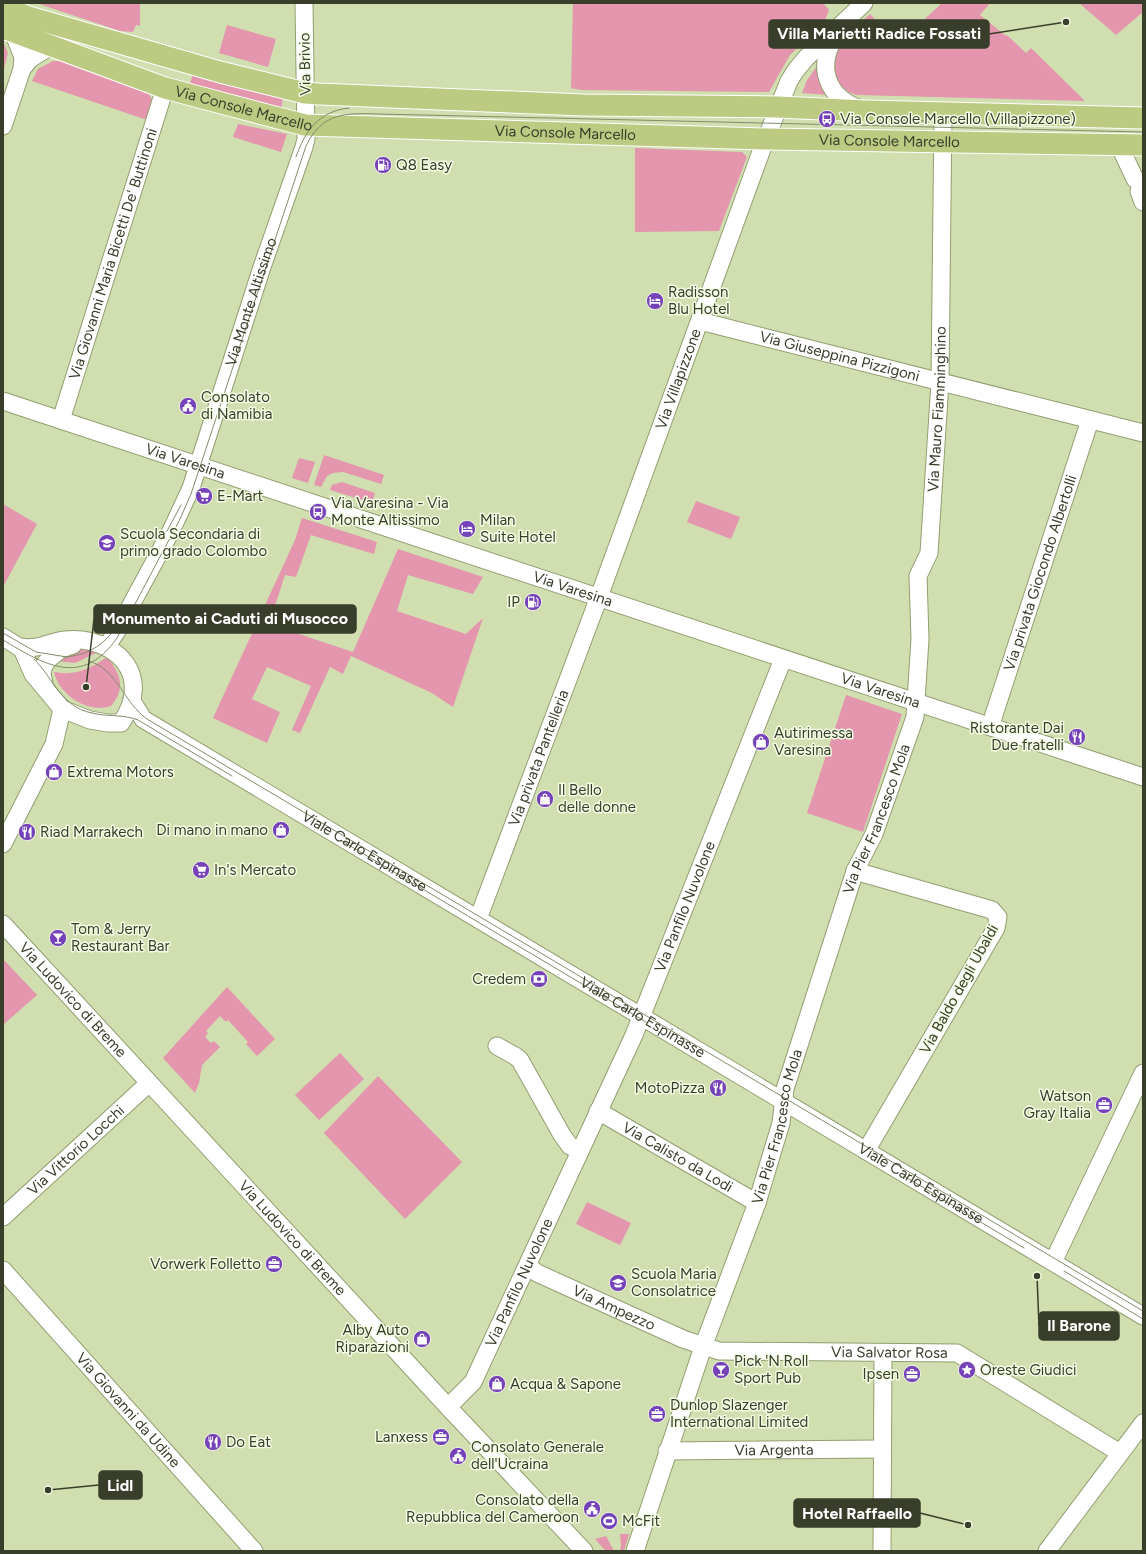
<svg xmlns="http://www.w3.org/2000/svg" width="1146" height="1554" font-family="Figtree,sans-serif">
<rect width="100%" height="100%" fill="#d1deaf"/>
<g fill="#e396ae">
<polygon points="36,3 140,3 140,26 136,25 133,32 120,31"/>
<polygon points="573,3 823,3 829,10 824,23 790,55 769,92 581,90 571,88"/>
<path d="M942,3H990L980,15L1006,36L1007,35L1026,53L1031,48L1085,101L858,95C831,90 829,56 844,37C851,29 862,22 870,14L898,44Z"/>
<polygon points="1079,3 1143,3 1143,12 1116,35"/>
<polygon points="227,25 276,39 268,67 219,53"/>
<polygon points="3,41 8,53 3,72"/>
<polygon points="53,61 63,61 149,94 152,100 147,120 32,81 38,69"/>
<polygon points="820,62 829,95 802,93 807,80"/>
<polygon points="193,73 283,97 281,111 189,88"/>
<polygon points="238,124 287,134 281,152 233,137"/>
<polygon points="635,148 742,152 747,157 719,231 635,232"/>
<polygon points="324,455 384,475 381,484 343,472 333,473 327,476 321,487 314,485"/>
<polygon points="299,458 315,462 308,483 292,478"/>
<polygon points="342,482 375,493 372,503 330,490 332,485"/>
<polygon points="696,501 740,517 731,539 687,522"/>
<polygon points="3,504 37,524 3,587"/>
<polygon points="302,518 377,542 374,554 311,535 296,577 285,575 269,624 353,652 398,549 483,577 473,594 408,575 397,611 466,634 483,618 453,707 432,693 351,656 343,674 330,667 300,733 292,730 311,686 267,667 252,699 280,712 267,743 213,718 295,540"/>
<polygon points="88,647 98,652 75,663 56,661 80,649"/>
<path d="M107,657C121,674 126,689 111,706C88,714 59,695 54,672C76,676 90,669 107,657Z"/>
<polygon points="846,695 902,714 863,832 807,813"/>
<polygon points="3,959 37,995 3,1025"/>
<polygon points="227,987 275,1039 257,1056 246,1044 248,1042 228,1020 226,1022 220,1016 206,1031 208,1033 205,1037 211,1043 214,1041 220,1047 202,1065 199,1083 195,1093 163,1058"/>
<polygon points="340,1053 364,1079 319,1120 295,1095"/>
<polygon points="378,1076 462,1162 405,1219 324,1133"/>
<polygon points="587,1202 631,1223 620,1245 576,1224"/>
<polygon points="620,1534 629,1534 624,1551 620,1551 621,1545"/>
<polygon points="606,1536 614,1551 606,1551 595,1539"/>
</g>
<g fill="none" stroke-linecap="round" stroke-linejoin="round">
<defs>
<g id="minor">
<polyline points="13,32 23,57 22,69"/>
<path d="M837,34C815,66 826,98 863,110"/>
<polyline points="3,126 22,69 30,59 51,46"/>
<polyline points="1119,145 1135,179 1142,183"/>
<polyline points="1143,183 1139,191 1143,202"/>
<path id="s1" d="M700,321L1143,433"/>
<path id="s2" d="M3,401L1143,777"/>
<path id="s3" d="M61,420L165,88"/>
<path d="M3,637L22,649L33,674L62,709L90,720L108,723H121C131,709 136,694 132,677C124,649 91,637 65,640C48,642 40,650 20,647"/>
<path id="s4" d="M106,647L117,631L171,531L191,488L262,267L304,147L306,139L304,3"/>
<path d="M44,685C44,681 42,676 42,672C44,659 61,648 73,645"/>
<path id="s5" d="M132,701L143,719L1143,1316"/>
<path id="s6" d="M990,727L1090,420"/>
<polyline points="3,844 54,744 62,709"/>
<polyline points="855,871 992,910 998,917 996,928 866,1151"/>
<path id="s7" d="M478,919L596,605L762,149L789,81L796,70L806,58L864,3"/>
<path id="s8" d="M3,924L448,1407L584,1551"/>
<polyline points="497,1046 515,1056 520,1060 562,1135 570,1146 580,1151"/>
<path id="s9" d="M598,1111L757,1203"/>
<path id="s10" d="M3,1217L148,1084"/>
<polyline points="1053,1262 1143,1073"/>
<path id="s11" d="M528,1266L537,1273L683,1339L719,1351L957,1353L1120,1453"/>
<path id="s12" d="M3,1270L254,1551"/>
<path id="s13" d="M448,1407L473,1382L634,1035L783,659"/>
<path id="s14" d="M667,1451L881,1449"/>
<path id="s15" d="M635,1551L703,1347L757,1203L781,1123L785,1089L855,871L874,834L915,717L920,639L918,576L929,553L940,382L943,113"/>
<polyline points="882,1551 883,1354"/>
<polyline points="1047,1551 1143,1423"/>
</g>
<g id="major">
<polyline points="3,7 29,17 220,72 305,93 319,94 583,105 778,107 866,111 1143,118"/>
<path id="s16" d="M3,28L165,88L305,125L766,139L1143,145"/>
</g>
</defs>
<use href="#minor" stroke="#929e71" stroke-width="19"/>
<use href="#major" stroke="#fff" stroke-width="23"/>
<use href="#minor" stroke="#fff" stroke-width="17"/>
<use href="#major" stroke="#bcca82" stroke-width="21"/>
<g stroke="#838c6b" stroke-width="1">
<polyline points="892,120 978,122"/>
<path d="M296,157C305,131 319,111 349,108"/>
<polyline points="167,531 181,505"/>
<polyline points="3,633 36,652 67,657"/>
<path d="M3,640C45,665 82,688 117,638L180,519L191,494L306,146C322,112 346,113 380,114L1143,132"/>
<path d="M63,657C89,656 108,643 120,620"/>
<path d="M34,659C54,679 61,707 92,713C107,717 123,714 138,720L232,776"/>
<path d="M89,661C117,669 124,703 147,719L1143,1311"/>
<polyline points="342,841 646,1022"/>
<polyline points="904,1176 1024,1248"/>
<polyline points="1064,1271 1143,1319"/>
</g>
</g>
<defs>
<symbol id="bus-disc" viewBox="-11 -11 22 22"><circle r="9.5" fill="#7642b9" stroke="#f5fce4"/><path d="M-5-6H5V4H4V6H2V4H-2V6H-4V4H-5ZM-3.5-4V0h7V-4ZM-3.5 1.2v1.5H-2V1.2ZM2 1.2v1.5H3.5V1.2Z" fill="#fff"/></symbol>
<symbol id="fuel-disc" viewBox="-11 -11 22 22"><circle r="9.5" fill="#7642b9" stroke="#f5fce4"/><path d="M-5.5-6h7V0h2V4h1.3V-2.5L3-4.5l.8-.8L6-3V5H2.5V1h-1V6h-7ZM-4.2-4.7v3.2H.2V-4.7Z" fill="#fff"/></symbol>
<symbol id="hotel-disc" viewBox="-11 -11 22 22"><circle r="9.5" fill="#7642b9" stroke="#f5fce4"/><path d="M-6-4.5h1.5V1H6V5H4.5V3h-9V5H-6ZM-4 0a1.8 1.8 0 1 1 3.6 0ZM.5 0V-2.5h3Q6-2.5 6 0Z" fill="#fff"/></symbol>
<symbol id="civic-disc" viewBox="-11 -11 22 22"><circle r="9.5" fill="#7642b9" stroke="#f5fce4"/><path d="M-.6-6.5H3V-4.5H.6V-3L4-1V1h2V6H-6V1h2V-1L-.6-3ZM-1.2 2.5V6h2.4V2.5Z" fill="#fff"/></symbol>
<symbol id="supermarket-disc" viewBox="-11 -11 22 22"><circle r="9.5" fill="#7642b9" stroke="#f5fce4"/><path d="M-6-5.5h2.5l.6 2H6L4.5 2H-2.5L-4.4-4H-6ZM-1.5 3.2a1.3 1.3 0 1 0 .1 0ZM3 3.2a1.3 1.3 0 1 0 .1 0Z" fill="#fff"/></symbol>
<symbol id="school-disc" viewBox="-11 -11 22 22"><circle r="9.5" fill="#7642b9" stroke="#f5fce4"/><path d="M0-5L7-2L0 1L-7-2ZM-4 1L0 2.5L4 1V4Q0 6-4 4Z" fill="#fff"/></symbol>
<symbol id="restaurant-disc" viewBox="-11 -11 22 22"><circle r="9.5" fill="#7642b9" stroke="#f5fce4"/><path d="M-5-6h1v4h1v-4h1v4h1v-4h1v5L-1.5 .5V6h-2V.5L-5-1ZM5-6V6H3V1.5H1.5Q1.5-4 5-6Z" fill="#fff"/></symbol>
<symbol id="shop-disc" viewBox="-11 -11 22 22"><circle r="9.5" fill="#7642b9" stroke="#f5fce4"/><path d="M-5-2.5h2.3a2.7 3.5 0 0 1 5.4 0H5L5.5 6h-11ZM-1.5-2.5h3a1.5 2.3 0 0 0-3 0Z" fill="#fff"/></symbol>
<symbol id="bar-disc" viewBox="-11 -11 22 22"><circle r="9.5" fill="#7642b9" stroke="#f5fce4"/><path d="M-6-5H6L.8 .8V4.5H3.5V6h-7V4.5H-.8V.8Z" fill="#fff"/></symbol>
<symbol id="bank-disc" viewBox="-11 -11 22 22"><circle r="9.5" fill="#7642b9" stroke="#f5fce4"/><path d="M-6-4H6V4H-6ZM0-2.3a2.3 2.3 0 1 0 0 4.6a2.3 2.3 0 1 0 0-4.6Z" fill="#fff"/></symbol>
<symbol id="office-disc" viewBox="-11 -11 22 22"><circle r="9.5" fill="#7642b9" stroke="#f5fce4"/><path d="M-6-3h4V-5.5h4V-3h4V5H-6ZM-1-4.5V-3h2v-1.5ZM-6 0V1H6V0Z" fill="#fff"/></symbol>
<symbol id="sight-disc" viewBox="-11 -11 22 22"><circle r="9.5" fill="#7642b9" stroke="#f5fce4"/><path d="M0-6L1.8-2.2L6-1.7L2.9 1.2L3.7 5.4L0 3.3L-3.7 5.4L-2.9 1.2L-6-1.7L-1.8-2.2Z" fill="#fff"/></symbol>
<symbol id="stadium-disc" viewBox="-11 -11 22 22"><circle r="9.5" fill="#7642b9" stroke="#f5fce4"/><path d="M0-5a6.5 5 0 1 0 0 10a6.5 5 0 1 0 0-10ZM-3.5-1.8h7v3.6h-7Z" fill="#fff"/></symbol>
</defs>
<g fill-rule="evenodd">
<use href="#bus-disc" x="817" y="109" width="20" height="20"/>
<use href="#fuel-disc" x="373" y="155" width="20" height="20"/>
<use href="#hotel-disc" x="645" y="291" width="20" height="20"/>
<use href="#civic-disc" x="178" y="396" width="20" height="20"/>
<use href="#supermarket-disc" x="194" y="486" width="20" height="20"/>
<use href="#bus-disc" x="308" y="502" width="20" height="20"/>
<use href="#hotel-disc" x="457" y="519" width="20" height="20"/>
<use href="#school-disc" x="97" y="533" width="20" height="20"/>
<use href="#fuel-disc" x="523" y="592" width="20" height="20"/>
<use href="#restaurant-disc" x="1067" y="727" width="20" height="20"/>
<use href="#shop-disc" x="751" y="732" width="20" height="20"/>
<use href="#shop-disc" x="44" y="762" width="20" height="20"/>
<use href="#shop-disc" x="535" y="789" width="20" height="20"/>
<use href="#shop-disc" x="271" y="820" width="20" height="20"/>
<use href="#restaurant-disc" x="17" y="822" width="20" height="20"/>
<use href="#supermarket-disc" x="191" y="860" width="20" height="20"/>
<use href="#bar-disc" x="48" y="928" width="20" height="20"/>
<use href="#bank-disc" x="529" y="969" width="20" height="20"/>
<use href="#restaurant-disc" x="708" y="1078" width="20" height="20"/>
<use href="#office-disc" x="1094" y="1095" width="20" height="20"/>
<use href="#office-disc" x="264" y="1254" width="20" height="20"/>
<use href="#school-disc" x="608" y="1273" width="20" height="20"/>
<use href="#shop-disc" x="412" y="1329" width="20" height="20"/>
<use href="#bar-disc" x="711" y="1360" width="20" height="20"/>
<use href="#sight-disc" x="957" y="1360" width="20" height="20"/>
<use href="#office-disc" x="902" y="1364" width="20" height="20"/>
<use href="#shop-disc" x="487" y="1374" width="20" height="20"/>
<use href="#office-disc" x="647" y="1404" width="20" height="20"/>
<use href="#office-disc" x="431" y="1427" width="20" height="20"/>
<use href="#restaurant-disc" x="203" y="1432" width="20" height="20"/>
<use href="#civic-disc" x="448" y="1446" width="20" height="20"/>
<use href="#civic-disc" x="582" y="1499" width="20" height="20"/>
<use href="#stadium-disc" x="599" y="1511" width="20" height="20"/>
</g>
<g text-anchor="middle" stroke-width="3" stroke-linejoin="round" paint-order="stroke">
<g font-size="15" fill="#393e2b" stroke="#f5fce4">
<text transform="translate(305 64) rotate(-91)" y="5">Via Brivio</text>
<text dy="5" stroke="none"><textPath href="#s16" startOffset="254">Via Console Marcello</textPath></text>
<text dy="5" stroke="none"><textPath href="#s16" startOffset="578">Via Console Marcello</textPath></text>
<text dy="5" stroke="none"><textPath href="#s16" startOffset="902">Via Console Marcello</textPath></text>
<text dy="5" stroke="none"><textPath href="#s3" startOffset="174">Via Giovanni Maria Bicetti De' Buttinoni</textPath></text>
<text dy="5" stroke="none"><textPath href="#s4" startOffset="376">Via Monte Altissimo</textPath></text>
<text dy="5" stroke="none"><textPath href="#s1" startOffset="144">Via Giuseppina Pizzigoni</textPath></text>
<text dy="5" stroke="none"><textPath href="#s7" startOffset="576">Via Villapizzone</textPath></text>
<text dy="5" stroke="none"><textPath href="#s15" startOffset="1192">Via Mauro Fiamminghino</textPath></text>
<text dy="5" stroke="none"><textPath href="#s2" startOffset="192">Via Varesina</textPath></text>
<text dy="5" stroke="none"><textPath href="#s6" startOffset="162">Via privata Giocondo Albertolli</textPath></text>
<text dy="5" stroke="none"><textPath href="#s2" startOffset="600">Via Varesina</textPath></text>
<text dy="5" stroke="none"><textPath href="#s2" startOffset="924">Via Varesina</textPath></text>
<text dy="5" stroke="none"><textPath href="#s7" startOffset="172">Via privata Pantelleria</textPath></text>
<text dy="5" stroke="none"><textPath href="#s15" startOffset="772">Via Pier Francesco Mola</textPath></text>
<text dy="5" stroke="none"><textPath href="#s5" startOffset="279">Viale Carlo Espinasse</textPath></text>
<text dy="5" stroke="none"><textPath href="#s13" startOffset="556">Via Panfilo Nuvolone</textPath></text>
<text transform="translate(959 989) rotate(-61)" y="5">Via Baldo degli Ubaldi</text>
<text dy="5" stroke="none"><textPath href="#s8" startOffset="103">Via Ludovico di Breme</textPath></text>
<text dy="5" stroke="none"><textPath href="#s5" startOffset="603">Viale Carlo Espinasse</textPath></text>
<text dy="5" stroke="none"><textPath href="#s15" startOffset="448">Via Pier Francesco Mola</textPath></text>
<text dy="5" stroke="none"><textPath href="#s10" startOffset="99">Via Vittorio Locchi</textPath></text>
<text dy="5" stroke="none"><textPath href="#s9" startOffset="92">Via Calisto da Lodi</textPath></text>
<text dy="5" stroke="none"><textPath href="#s5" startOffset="927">Viale Carlo Espinasse</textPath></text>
<text dy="5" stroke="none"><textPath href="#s8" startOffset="427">Via Ludovico di Breme</textPath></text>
<text dy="5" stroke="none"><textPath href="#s13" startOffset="145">Via Panfilo Nuvolone</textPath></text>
<text dy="5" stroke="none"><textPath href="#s11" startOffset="96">Via Ampezzo</textPath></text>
<text dy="5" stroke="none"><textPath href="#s11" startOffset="380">Via Salvator Rosa</textPath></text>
<text dy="5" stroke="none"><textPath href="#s12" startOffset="188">Via Giovanni da Udine</textPath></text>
<text dy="5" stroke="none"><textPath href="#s14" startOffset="107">Via Argenta</textPath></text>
</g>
<g font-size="15" fill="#393e2b" stroke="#f5fce4" text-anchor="start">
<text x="840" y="124">Via Console Marcello (Villapizzone)</text>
<text x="396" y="170">Q8 Easy</text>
<text x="668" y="297">Radisson<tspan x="668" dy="17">Blu Hotel</tspan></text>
<text x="201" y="402">Consolato<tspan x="201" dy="17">di Namibia</tspan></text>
<text x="217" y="501">E-Mart</text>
<text x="331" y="508">Via Varesina - Via<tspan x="331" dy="17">Monte Altissimo</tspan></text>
<text x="480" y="525">Milan<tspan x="480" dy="17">Suite Hotel</tspan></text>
<text x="120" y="539">Scuola Secondaria di<tspan x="120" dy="17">primo grado Colombo</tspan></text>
<text x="520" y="607" text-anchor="end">IP</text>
<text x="1064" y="733" text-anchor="end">Ristorante Dai<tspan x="1064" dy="17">Due fratelli</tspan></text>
<text x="774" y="738">Autirimessa<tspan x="774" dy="17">Varesina</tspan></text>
<text x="67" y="777">Extrema Motors</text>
<text x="558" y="795">Il Bello<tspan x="558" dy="17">delle donne</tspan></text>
<text x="268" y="835" text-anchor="end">Di mano in mano</text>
<text x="40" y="837">Riad Marrakech</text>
<text x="214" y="875">In's Mercato</text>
<text x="71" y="934">Tom &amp; Jerry<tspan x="71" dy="17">Restaurant Bar</tspan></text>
<text x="526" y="984" text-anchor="end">Credem</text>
<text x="705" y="1093" text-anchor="end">MotoPizza</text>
<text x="1091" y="1101" text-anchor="end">Watson<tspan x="1091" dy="17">Gray Italia</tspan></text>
<text x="261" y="1269" text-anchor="end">Vorwerk Folletto</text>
<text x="631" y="1279">Scuola Maria<tspan x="631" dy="17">Consolatrice</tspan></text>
<text x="409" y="1335" text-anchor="end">Alby Auto<tspan x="409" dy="17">Riparazioni</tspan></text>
<text x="734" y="1366">Pick 'N Roll<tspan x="734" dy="17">Sport Pub</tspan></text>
<text x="980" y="1375">Oreste Giudici</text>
<text x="899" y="1379" text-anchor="end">Ipsen</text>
<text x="510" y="1389">Acqua &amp; Sapone</text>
<text x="670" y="1410">Dunlop Slazenger<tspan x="670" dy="17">International Limited</tspan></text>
<text x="428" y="1442" text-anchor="end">Lanxess</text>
<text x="226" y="1447">Do Eat</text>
<text x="471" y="1452">Consolato Generale<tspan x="471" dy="17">dell'Ucraina</tspan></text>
<text x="579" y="1505" text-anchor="end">Consolato della<tspan x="579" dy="17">Repubblica del Cameroon</tspan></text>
<text x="622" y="1526">McFit</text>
</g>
</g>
<path fill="none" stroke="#393e2b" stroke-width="1.5" d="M1066 22L989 34M86 687L94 619M1037 1276L1039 1326M48 1490L99 1485M968 1525L920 1513"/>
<g fill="#393e2b" stroke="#f5fce4" stroke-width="1.5">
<circle cx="1066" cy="22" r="4"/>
<circle cx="86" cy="687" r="4"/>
<circle cx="1037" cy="1276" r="4"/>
<circle cx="48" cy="1490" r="4"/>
<circle cx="968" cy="1525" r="4"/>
</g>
<g fill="#393e2b" stroke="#393e2b" stroke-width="1.5">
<rect x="769" y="20" width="220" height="28" rx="4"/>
<rect x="94" y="605" width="262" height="28" rx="4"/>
<rect x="1039" y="1312" width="80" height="28" rx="4"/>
<rect x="99" y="1471" width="43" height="28" rx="4"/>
<rect x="794" y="1499" width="126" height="28" rx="4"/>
</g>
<g font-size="16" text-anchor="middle" font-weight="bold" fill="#fff">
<text x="879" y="39">Villa Marietti Radice Fossati</text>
<text x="225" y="624">Monumento ai Caduti di Musocco</text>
<text x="1079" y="1331">Il Barone</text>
<text x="120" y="1491">Lidl</text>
<text x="857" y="1519">Hotel Raffaello</text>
</g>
<rect width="1146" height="1554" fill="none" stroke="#393e2b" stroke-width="8"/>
</svg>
